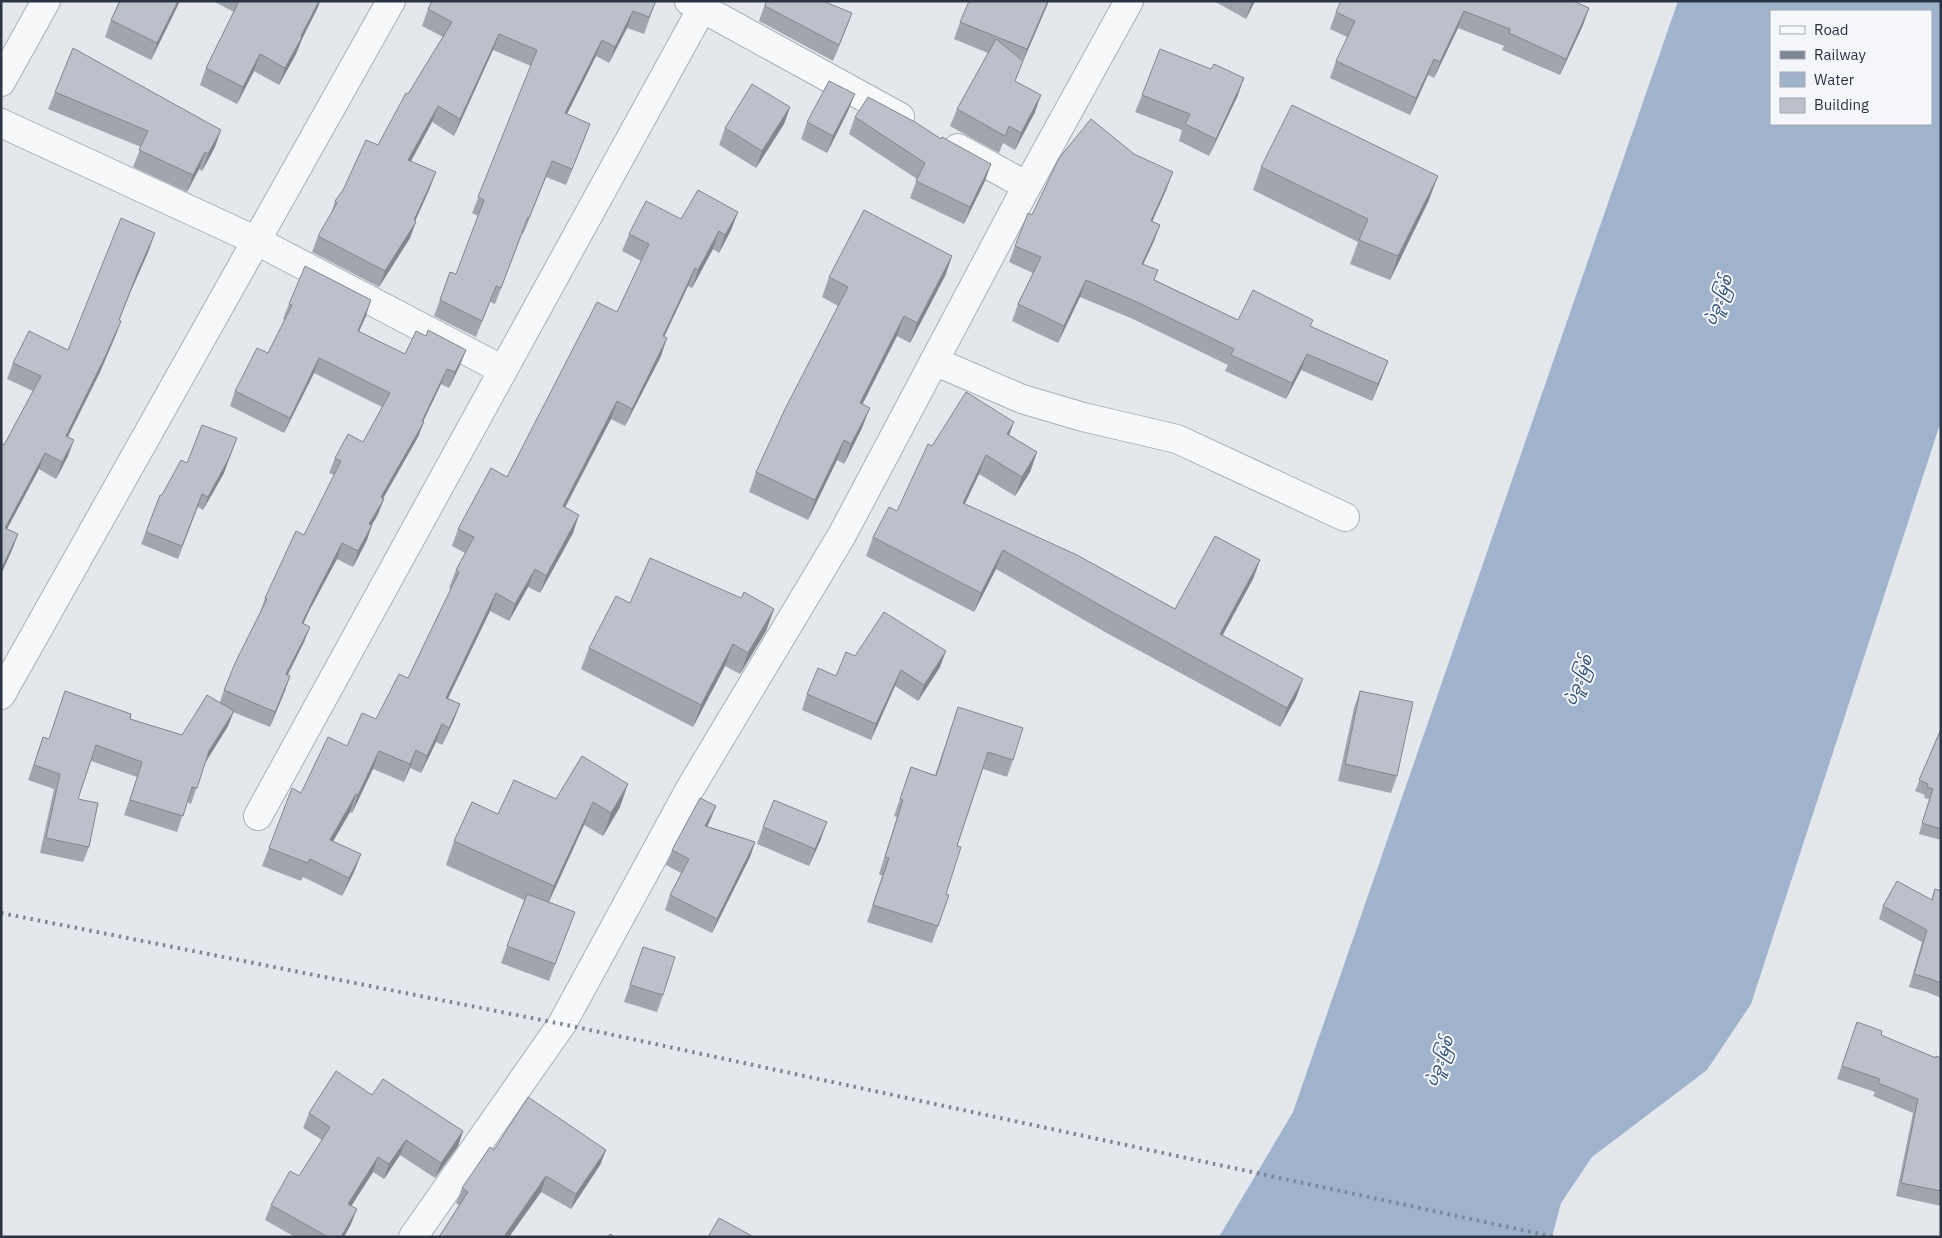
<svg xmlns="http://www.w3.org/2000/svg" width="1942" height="1238" font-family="'IBM Plex Sans','Noto Sans Myanmar',sans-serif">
<rect width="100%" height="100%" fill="#e4e7ec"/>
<path fill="#9fb4cc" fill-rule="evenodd" d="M1678,1H1941V421L1751,1004L1707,1070L1592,1157L1561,1203L1552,1237H1219L1293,1112ZM1771,11H1931V124H1771Z"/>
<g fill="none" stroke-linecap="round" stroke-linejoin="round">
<defs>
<g id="minor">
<polyline points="689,1 900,117"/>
<polyline points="1,82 46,1"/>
<polyline points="1,123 257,241 503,370"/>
<polyline points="958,148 1027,186"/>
<polyline points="934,361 1022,399 1083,417 1177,439 1345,517"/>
<polyline points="1,695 391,1"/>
<polyline points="258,816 706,1"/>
<polyline points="413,1237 562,1024 691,787 842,535 1027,186 1129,1"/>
</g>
</defs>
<use href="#minor" stroke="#a9aeb7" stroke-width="30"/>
<use href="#minor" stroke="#f7f8fa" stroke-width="28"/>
<polyline stroke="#7d8696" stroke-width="4" stroke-dasharray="2.5 5" stroke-linecap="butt" points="1,913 562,1024 1555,1237"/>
</g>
<g fill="#a1a5ae">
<polygon points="119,1 180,1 151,60 105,37 111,20"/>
<polygon points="213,1 320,1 318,7 302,39 296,54 279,85 254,71 237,104 200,85 206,68 234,12"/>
<polygon points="656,1 644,34 627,28 609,63 596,56 567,114 590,124 566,185 546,177 523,234 522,234 495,304 490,302 476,337 434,316 450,272 456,274 478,216 472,213 531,66 493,50 454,136 432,122 411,161 430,188 415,221 410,238 379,287 312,252 318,236 331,214 335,201 378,145 408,94 443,37 422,26 428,9 608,2"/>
<polygon points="766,1 852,13 833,61 759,21"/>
<polygon points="1049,1 1021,66 1015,81 1035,112 1015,150 1003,143 999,153 950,126 957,109 988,53 954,39 960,22"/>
<polygon points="1214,1 1255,1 1246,19"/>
<polygon points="1589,8 1583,25 1560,75 1502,50 1504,46 1458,28 1434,78 1428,75 1410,115 1330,78 1336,61 1347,37 1330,29 1336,12"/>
<polygon points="55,92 215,147 202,171 199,169 187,192 133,167 141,147 48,109"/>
<polygon points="1142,95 1238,95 1209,156 1179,141 1182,130 1135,112"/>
<polygon points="790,107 784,124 756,168 719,145 725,128"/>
<polygon points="848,111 827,153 801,139 807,122"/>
<polygon points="855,117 941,139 985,181 964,224 910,198 917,179 849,134"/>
<polygon points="1261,167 1429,200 1390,280 1350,264 1358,242 1253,190"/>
<polygon points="1167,188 1152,221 1160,225 1154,241 1143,264 1155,280 1238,320 1311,327 1382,377 1372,401 1301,370 1286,399 1225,371 1228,365 1133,319 1080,297 1058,343 1012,321 1018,304 1033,273 1009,262 1015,246 1032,215"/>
<polygon points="738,212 731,230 719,253 713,249 692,288 688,286 664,337 661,356 625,426 611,419 565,508 573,533 540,593 528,587 509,621 490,611 448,698 460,704 453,722 442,745 436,742 421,773 410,768 404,782 373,769 352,813 350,812 333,841 361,854 354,872 342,896 303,877 301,881 262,866 269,848 301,793 347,746 376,719 408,678 451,589 449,588 456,570 465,553 452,546 458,529 507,477 617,312 641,261 622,251 629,234 681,219"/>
<polygon points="149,250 131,291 119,321 121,321 115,337 100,372 68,437 68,456 56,479 39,469 7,529 18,534 12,550 1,574 1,443 4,445 33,391 7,379 13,363 68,350"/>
<polygon points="952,256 945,276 910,343 897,336 862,404 862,428 844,464 837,460 808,520 749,492 756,472 838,306 822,297 829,277"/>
<polygon points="289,304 366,316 359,332 405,354 426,336 466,350 460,365 449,388 441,384 423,422 418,437 383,499 384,499 378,514 372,525 367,540 353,567 337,559 309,611 303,624 310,627 304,642 288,675 290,676 270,727 233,712 228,726 204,765 191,804 187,802 177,832 124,815 137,777 91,761 78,799 89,847 83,862 40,853 54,789 28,780 43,737 48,739 130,719 182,735 220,702 224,690 260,613 265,598 304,535 334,475 329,473 335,458 363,442 382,407 314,373 284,433 230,406 235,391 268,353 285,320 283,319"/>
<polygon points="1009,435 1037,452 1030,472 1015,496 979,474 965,504 1175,609 1260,560 1253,579 1222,635 1296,698 1280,727 1105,632 996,569 974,612 866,556 873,537 897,511 932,446"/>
<polygon points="187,463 224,473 203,510 198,507 178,559 141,544 160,495 162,495"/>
<polygon points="741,598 774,609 766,631 740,674 725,666 693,727 581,669 589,648 630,603"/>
<polygon points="855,656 940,667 918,701 895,686 871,740 802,710 807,694 836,676"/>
<polygon points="1360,691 1397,776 1391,793 1338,781 1354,708"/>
<polygon points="958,707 1013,760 1007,777 983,769 957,846 938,926 932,943 867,922 882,876 879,874 897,817 894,816 911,767 935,775"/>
<polygon points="1941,729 1941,840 1919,834 1929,799 1924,798 1925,795 1915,791"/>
<polygon points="582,756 620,807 603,836 584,825 549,902 575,912 549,981 501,963 524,900 446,865 454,841 498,814 556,799"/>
<polygon points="716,806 707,826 755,842 750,857 712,933 665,910 670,895 681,873 666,865 672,850"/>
<polygon points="763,827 821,839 809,866 757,844"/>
<polygon points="1935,889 1941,891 1941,998 1927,992 1909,987 1922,942 1879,919 1883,906 1931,900"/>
<polygon points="643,947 663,995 657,1012 624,1002"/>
<polygon points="1857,1022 1881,1035 1936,1058 1941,1058 1941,1206 1896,1196 1913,1113 1873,1096 1875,1092 1837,1079"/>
<polygon points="372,1095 463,1131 458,1146 435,1178 400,1155 384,1179 373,1172 351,1206 351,1224 344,1237 295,1237 265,1220 271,1205 299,1176 322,1140 303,1128 309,1113"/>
<polygon points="494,1150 606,1150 600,1165 571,1209 541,1192 509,1237 439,1237 459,1205 456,1203 462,1188"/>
</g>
<g fill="#83868d">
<polygon points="178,1 180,1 151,60 157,43"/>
<polygon points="319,1 320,1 318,7 302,39 296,54 279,85 285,68"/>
<polygon points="1048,1 1049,1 1021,66 1027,49"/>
<polygon points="1252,1 1255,1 1246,19"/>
<polygon points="1589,8 1583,25 1560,75 1566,59"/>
<polygon points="633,11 627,28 609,63 615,47"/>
<polygon points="1464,11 1458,28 1434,78 1440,62"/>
<polygon points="852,13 846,29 833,61 839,45"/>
<polygon points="499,34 493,50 454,136 460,119"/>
<polygon points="602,40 596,56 559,130 565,113"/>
<polygon points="260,54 254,71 237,104 243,87"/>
<polygon points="1434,59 1428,75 1410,115 1416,98"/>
<polygon points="1244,78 1238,95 1209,156 1216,139"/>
<polygon points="855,94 848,111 827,153 833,136"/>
<polygon points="1041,95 1035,112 1015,150 1021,133"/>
<polygon points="438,106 432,122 403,176 408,160"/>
<polygon points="790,107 784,124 756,168 762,151"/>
<polygon points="590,124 584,140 566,185 572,169"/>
<polygon points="221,130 215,147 202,171 208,154"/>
<polygon points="205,152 199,169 187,192 193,175"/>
<polygon points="552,161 546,177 523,234 529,218"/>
<polygon points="991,164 985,181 964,224 970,207"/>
<polygon points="436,172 430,188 412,228 416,222 410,238 379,287 385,271 414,220"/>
<polygon points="1173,172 1167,188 1145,238 1151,221"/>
<polygon points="1438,176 1429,200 1390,280 1398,256"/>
<polygon points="738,212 731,230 719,253 725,235"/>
<polygon points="1160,225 1154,241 1136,280 1142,264"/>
<polygon points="719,231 713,249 692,288 698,270"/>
<polygon points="155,233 149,250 131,291 137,274"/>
<polygon points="952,256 945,276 910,343 917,323"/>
<polygon points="695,268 688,286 656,354 663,336"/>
<polygon points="1086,280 1080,297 1058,343 1064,326"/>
<polygon points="371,300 366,316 352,346 358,331"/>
<polygon points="904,316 897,336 853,423 860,403"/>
<polygon points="121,321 115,337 100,372 60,452 66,436"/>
<polygon points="667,338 661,356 625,426 632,409"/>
<polygon points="466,350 460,365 449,388 455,372"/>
<polygon points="1307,354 1301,370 1286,399 1292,383"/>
<polygon points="319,358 314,373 284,433 290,418"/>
<polygon points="1388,361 1382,377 1372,401 1378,384"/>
<polygon points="447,369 441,384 418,432 424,422 418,437 375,512 381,497 422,421"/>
<polygon points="617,401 611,419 556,524 563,506"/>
<polygon points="870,408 862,428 844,464 851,444"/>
<polygon points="1014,422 1007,441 1007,434"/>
<polygon points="237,438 224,473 203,510 208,497"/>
<polygon points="74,440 68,456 56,479 62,462"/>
<polygon points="844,440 837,460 808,520 815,500"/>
<polygon points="1037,452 1030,472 1015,496 1022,477"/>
<polygon points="45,453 39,469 1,540 5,528"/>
<polygon points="986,455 979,474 956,522 963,503"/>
<polygon points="384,499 378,514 364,539 369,524"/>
<polygon points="579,515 573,533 540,593 546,576"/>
<polygon points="372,525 367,540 353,567 358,551"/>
<polygon points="18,534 12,550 1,574 1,570"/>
<polygon points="342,543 337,559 309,611 297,638 302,623 315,596"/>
<polygon points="1003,550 996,569 974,612 981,593"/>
<polygon points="1260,560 1253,579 1213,653 1220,634"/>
<polygon points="535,569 528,587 509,621 515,604"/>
<polygon points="496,593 490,611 440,715 446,698"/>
<polygon points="774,609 766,631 740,674 748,653"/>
<polygon points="310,627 304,642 280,689 286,674"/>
<polygon points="733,644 725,666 693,727 701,705"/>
<polygon points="946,651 940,667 918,701 924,685"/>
<polygon points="901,670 895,686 871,740 876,724"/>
<polygon points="290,676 285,691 270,727 275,712"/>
<polygon points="1303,679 1296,698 1280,727 1287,708"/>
<polygon points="460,704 453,722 442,745 449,728"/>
<polygon points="234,711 228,726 203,766 209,751"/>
<polygon points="442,724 436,742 421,773 427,756"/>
<polygon points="416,750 410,768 404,782 410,764"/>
<polygon points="379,751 373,769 352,813 358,795"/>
<polygon points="628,784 620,807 603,836 611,813"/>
<polygon points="356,794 350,812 324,857 330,840"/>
<polygon points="593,802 584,825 545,910 554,886"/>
<polygon points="716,806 710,821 700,841 705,826"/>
<polygon points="827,822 821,839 809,866 815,849"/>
<polygon points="755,842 750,857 712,933 717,919"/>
<polygon points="361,854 354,872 342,896 349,878"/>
<polygon points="463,1131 458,1146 435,1178 441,1163"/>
<polygon points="406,1140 400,1155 384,1179 389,1164"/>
<polygon points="606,1150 600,1165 571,1209 576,1194"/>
<polygon points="378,1157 373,1172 343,1219 348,1204"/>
<polygon points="546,1176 541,1192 509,1237 504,1237"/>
<polygon points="357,1209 351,1224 344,1237 341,1237"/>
</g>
<g fill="#bbc0ca" stroke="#83868d">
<polygon points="120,1 178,1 157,43 111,20"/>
<polygon points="239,1 319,1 301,36 302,37 285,68 260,54 243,87 206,68"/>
<polygon points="432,1 606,1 608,2 608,1 656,1 649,17 633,11 615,47 602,40 565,113 590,124 572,169 552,161 529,218 528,217 501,288 496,286 482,321 440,300 450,272 456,274 484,200 478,197 537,50 499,34 460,119 438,106 408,160 436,172 414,220 416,222 385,271 318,236 337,203 335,201 343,190 366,140 378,145 406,93 408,94 452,22 428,9"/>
<polygon points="766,1 823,1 852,13 839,45 765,6"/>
<polygon points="969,1 1048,1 1027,49 960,22"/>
<polygon points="1341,1 1573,1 1589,8 1566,59 1509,33 1510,29 1464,11 1440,62 1434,59 1416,98 1336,61 1355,21 1336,12"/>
<polygon points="996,39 1023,61 1015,81 1041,95 1021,133 1009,126 1005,136 957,109"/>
<polygon points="73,48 221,130 208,154 205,152 193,175 139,150 148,131 55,92"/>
<polygon points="1160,49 1211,69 1214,64 1244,78 1216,139 1185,124 1190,114 1142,95"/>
<polygon points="829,81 855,94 833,136 807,122"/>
<polygon points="752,84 790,107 762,151 725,128"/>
<polygon points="868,97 915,122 941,139 942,137 991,164 970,207 916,181 925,163 855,117"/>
<polygon points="1292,105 1438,176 1398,256 1359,240 1368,219 1261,167"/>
<polygon points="1091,119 1134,154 1173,172 1151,221 1160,225 1142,264 1158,270 1154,280 1238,320 1253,290 1313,320 1310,326 1388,361 1378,384 1307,354 1292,383 1231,355 1234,349 1139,303 1086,280 1064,326 1018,304 1041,257 1015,246 1028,213 1032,215 1059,158"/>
<polygon points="698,190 738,212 725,235 719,231 698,270 695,268 663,336 667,338 632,409 617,401 563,506 579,515 546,576 535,569 515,604 496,593 446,698 460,704 449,728 442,724 427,756 416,750 410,764 379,751 358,795 356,794 330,840 361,854 349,878 310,859 308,863 269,848 292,788 301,793 328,737 347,746 362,713 376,719 399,674 408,678 459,572 456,570 474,537 458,529 491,468 507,477 597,302 617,312 649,244 629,234 646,201 681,219"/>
<polygon points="864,210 952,256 917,323 904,316 860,403 870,408 851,444 844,440 815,500 756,472 785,409 848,287 829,277"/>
<polygon points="121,218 155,233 137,274 119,320 121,321 106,355 66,436 74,440 62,462 45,453 5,528 18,534 1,570 1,443 4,445 41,376 13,363 29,331 68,350"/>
<polygon points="305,266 371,300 358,331 405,354 416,331 426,336 428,330 466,350 455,372 447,369 422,421 424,422 381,497 384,499 369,524 372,525 358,551 342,543 315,596 302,623 310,627 286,674 290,676 275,712 224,690 236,661 267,599 265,598 296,531 304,535 341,461 335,458 348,434 363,442 390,393 319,358 290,418 235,391 257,348 268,353 292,305 289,304"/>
<polygon points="966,392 1014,422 1007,434 1037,452 1022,477 986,455 963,503 1077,555 1175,609 1215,536 1260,560 1220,634 1303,679 1287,708 1112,612 1003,550 981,593 873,537 889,507 897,511 928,444 932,446"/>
<polygon points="202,425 237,438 228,460 208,497 202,494 182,546 146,532 160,495 162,495 181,460 187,463"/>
<polygon points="650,558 741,598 744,592 774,609 748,653 733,644 701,705 589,648 616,596 630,603"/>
<polygon points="884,612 946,651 924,685 901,670 876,724 807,694 818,668 836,676 846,652 855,656"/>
<polygon points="65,691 131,714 130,719 182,735 207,695 234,711 209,751 197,788 192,787 183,816 130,800 142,762 96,745 78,799 98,803 89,847 46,838 60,774 34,765 43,737 49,739"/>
<polygon points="1360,691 1413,702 1397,776 1345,764"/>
<polygon points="958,707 1023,728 1013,760 988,752 957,846 961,847 946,894 949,895 938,926 873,905 889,858 885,857 903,800 900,799 911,767 936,776"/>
<polygon points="1941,729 1941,829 1922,823 1933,789 1927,787 1928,784 1919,780"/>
<polygon points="582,756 628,784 611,813 593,802 554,886 454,841 472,802 498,814 514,780 556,799"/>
<polygon points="700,798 716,806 705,826 755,842 717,919 670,895 689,859 672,850"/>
<polygon points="774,800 827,822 815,849 763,827"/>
<polygon points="1897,881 1932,900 1935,889 1941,891 1941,983 1931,979 1914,974 1927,930 1883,906"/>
<polygon points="527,894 575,912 555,964 507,946"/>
<polygon points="643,947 675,957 663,995 630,985"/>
<polygon points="1857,1022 1882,1031 1881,1035 1936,1058 1936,1056 1941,1058 1941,1191 1901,1183 1918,1099 1878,1083 1880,1079 1842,1066"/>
<polygon points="336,1071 372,1095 383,1079 463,1131 441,1163 406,1140 389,1164 378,1157 348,1204 357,1209 341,1237 328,1237 271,1205 290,1171 299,1176 330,1127 309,1113"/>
<polygon points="528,1097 606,1150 576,1194 546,1176 505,1235 508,1237 439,1237 468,1192 462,1188 490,1147 494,1150"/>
<polygon points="719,1218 752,1236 752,1237 708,1237"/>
<polygon points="610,1234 615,1237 608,1237"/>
</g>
<g text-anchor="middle" stroke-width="4" stroke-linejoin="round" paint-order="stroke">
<g font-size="16" font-style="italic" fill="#34527a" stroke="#f4f6f9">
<text transform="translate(1718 300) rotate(-70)" y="6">ပဲခူးမြစ်</text>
<text transform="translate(1578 680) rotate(-70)" y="6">ပဲခူးမြစ်</text>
<text transform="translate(1439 1061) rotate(-70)" y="6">ပဲခူးမြစ်</text>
</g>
</g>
<rect width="1942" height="1238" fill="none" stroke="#2b3445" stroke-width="5"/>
<rect x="1770" y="10" width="162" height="115" fill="#f4f6f9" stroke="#a4a8b1"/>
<rect x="1780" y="26" width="25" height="8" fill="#f7f8fa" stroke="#a4a8b1"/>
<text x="1814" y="35" font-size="15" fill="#2b3445">Road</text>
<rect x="1780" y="51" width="25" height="8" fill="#7d8696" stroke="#a4a8b1"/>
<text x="1814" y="60" font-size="15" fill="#2b3445">Railway</text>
<rect x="1780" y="72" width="25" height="15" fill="#9fb4cc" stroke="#a4a8b1"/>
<text x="1814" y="85" font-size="15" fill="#2b3445">Water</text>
<rect x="1780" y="98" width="25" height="15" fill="#bbc0ca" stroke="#a4a8b1"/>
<text x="1814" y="110" font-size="15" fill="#2b3445">Building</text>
</svg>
